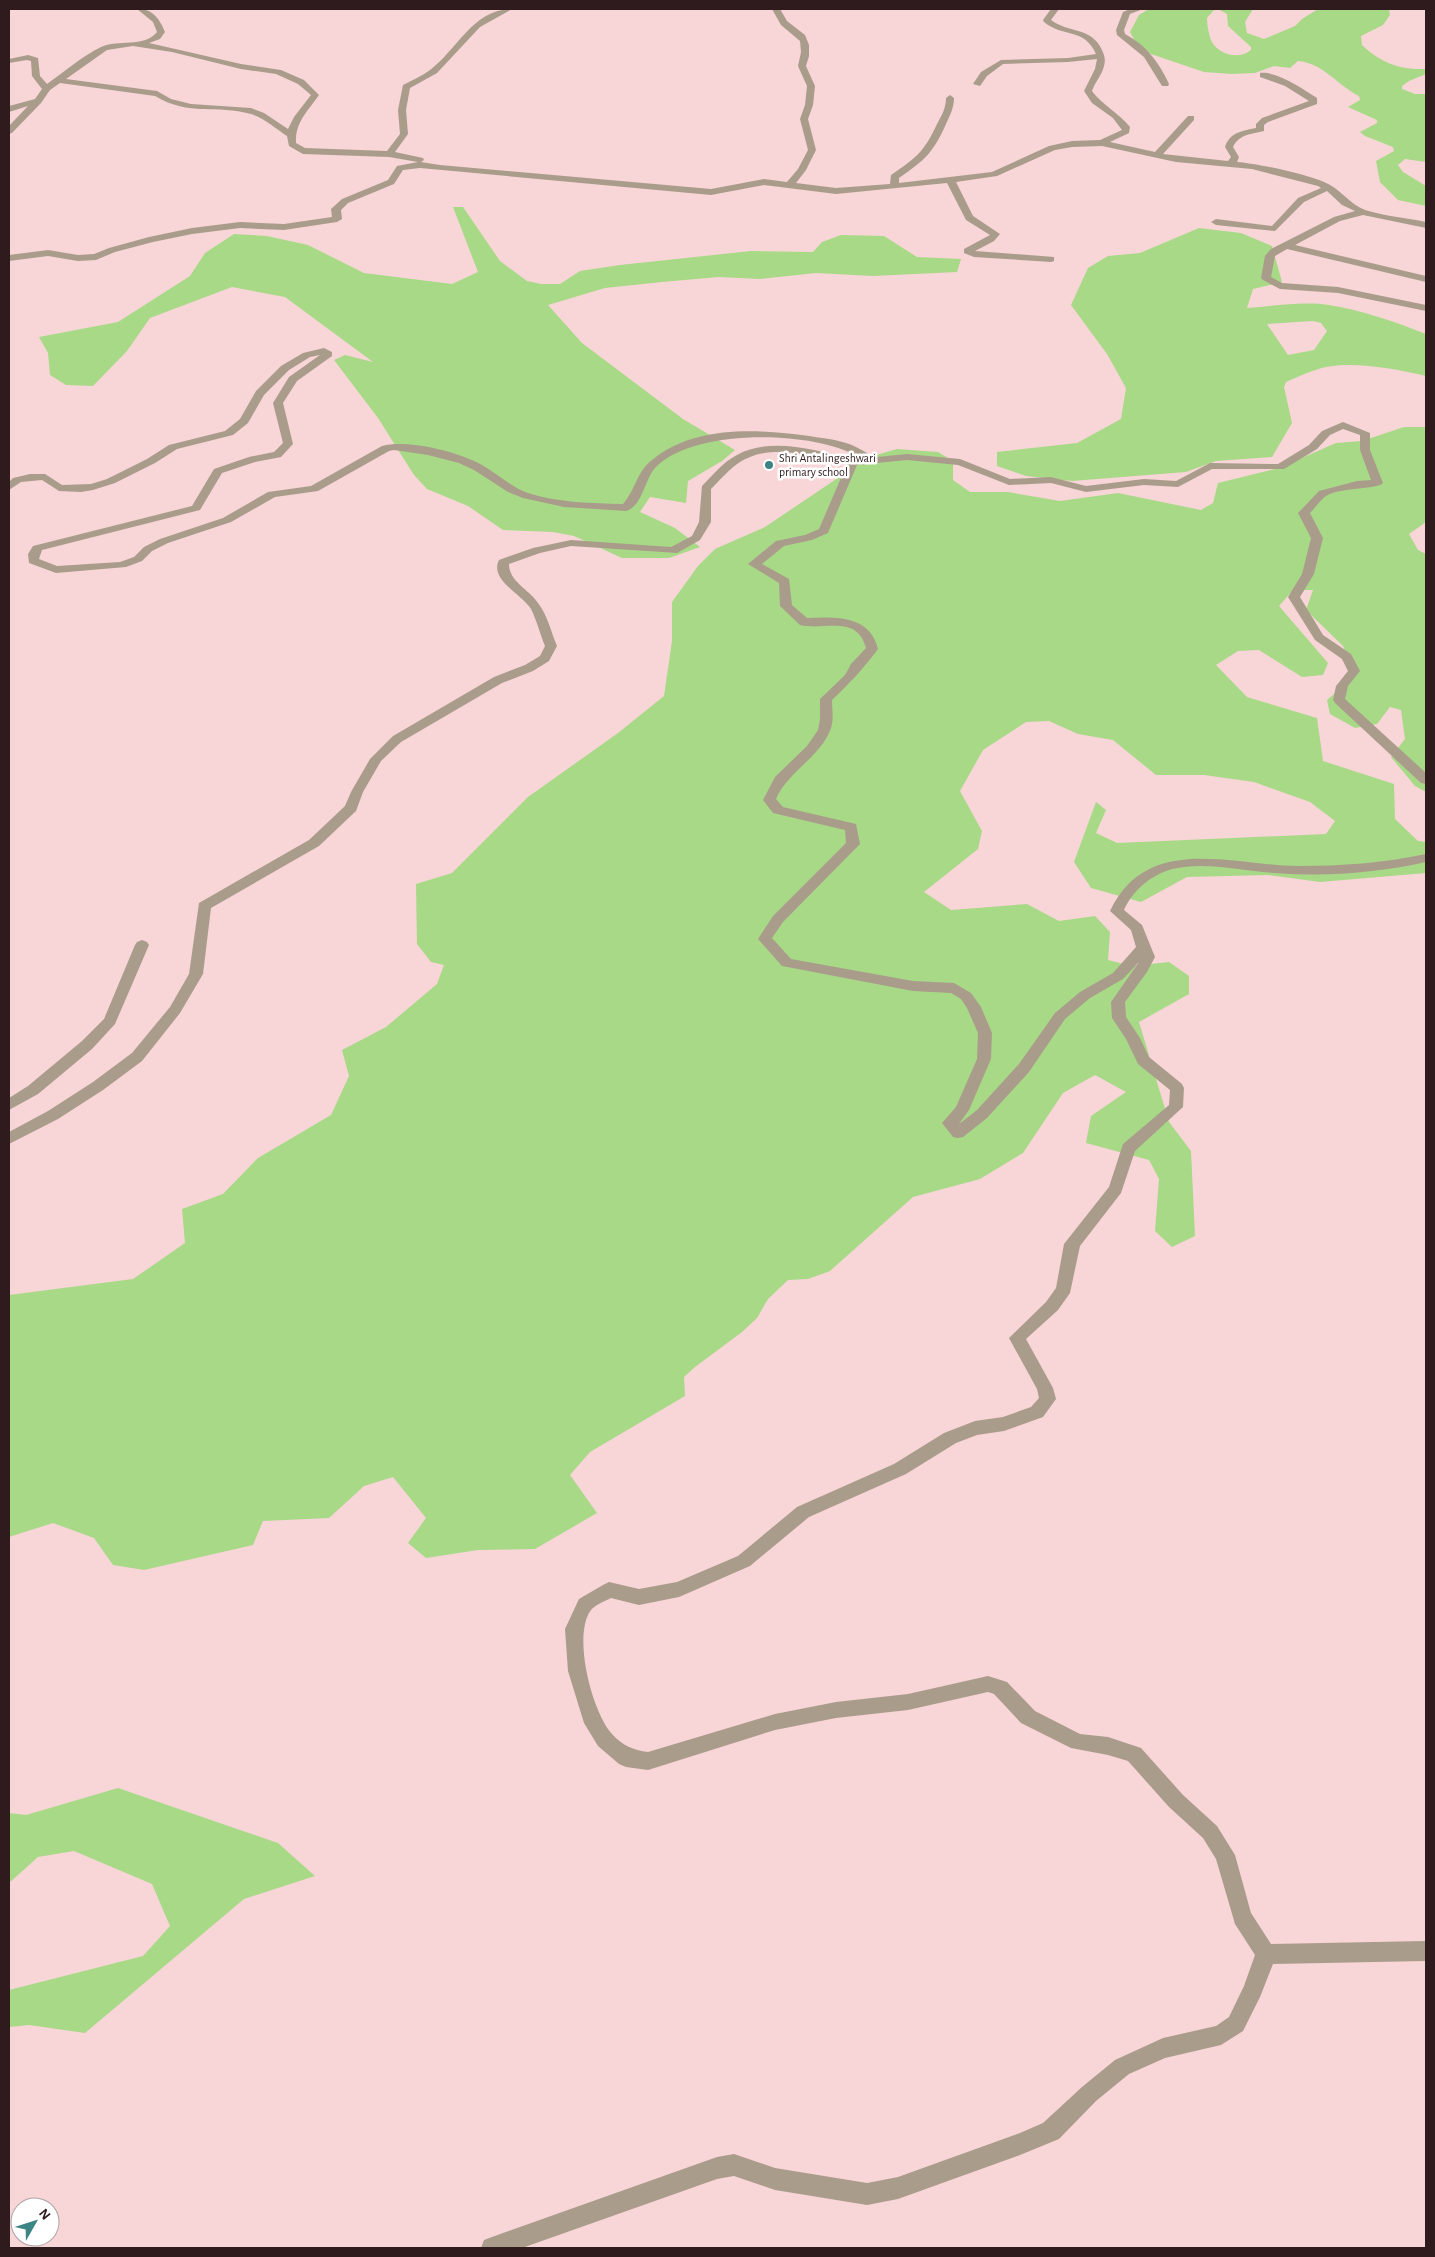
<svg xmlns="http://www.w3.org/2000/svg" width="1435" height="2257" font-family="'Alegreya Sans',sans-serif">
<rect width="100%" height="100%" fill="#f8d5d7"/>
<g fill="#a8d987" fill-rule="evenodd">
<path d="M1149,9H1253L1245,22L1247,33L1264,39L1295,26L1302,19L1318,9H1389L1390,15L1383,25L1361,36L1362,45C1381,63 1400,70 1426,69V74L1409,81L1402,86V89L1415,94H1426V162L1405,159L1398,165L1403,172L1426,186V206L1398,200L1380,182L1376,161L1394,151L1393,147L1365,136L1360,132L1377,123V120L1348,107L1360,100L1359,96C1337,85 1323,63 1298,61L1290,68L1274,66L1255,73L1232,74L1204,72L1151,54L1136,43L1130,32L1139,15ZM1218,9L1227,14L1228,26L1251,47V50C1240,60 1219,55 1212,42C1209,36 1207,25 1207,18L1213,11Z"/>
<polygon points="453,207 463,207 500,261 527,281 541,284 560,284 580,271 620,265 751,251 813,252 822,242 841,235 884,236 917,257 961,259 957,272 873,276 816,273 760,279 719,277 662,282 605,288 548,305 582,343 683,419 735,450 722,461 688,481 686,503 650,497 640,512 675,528 700,547 669,558 622,558 574,536 553,532 503,530 468,506 427,489 414,475 378,418 334,360 345,355 373,362 285,297 232,287 150,318 127,351 93,386 66,385 50,375 48,353 39,337 118,322 190,276 205,253 234,234 267,236 308,245 364,273 452,284 478,272"/>
<path d="M1199,228L1241,233L1272,246L1282,282L1253,289L1247,308C1274,306 1302,301 1329,305C1362,310 1395,322 1426,334V376C1398,369 1354,361 1326,367C1312,370 1298,377 1286,382L1284,387L1292,423L1272,457L1216,461L1186,472L1072,481L1026,476L997,466V452L1077,443L1121,419L1126,388L1107,354L1071,305L1088,268L1108,256L1140,253ZM1313,321L1321,323L1327,331L1314,350L1288,355L1267,324Z"/>
<polygon points="1404,427 1426,427 1426,522 1409,534 1418,550 1426,554 1426,792 1415,786 1391,757 1405,739 1401,710 1390,707 1377,724 1355,728 1330,714 1327,700 1356,675 1343,646 1306,610 1313,590 1293,590 1279,606 1328,663 1323,675 1302,677 1259,650 1238,651 1216,665 1247,697 1317,718 1323,761 1394,784 1395,819 1418,841 1426,842 1426,873 1320,882 1268,875 1187,877 1141,902 1091,888 1074,862 1096,802 1106,810 1096,833 1117,843 1326,834 1335,821 1310,802 1254,782 1204,775 1156,775 1113,740 1078,734 1049,721 1026,722 983,750 960,791 982,831 978,849 924,892 951,910 1027,904 1059,921 1095,916 1110,932 1108,960 1132,966 1169,962 1189,976 1189,994 1139,1022 1169,1122 1191,1151 1195,1236 1172,1247 1155,1231 1159,1179 1149,1160 1086,1143 1091,1116 1126,1092 1095,1075 1063,1093 1023,1153 980,1179 913,1197 830,1271 808,1279 788,1280 768,1299 757,1318 742,1332 695,1367 684,1377 685,1396 590,1452 570,1475 597,1513 535,1549 478,1550 426,1558 408,1543 426,1518 393,1477 364,1486 329,1518 263,1521 253,1545 144,1570 113,1565 94,1538 53,1523 9,1537 9,1295 133,1279 185,1243 182,1209 223,1194 258,1158 331,1115 349,1076 342,1050 386,1027 437,984 444,965 431,962 417,944 416,884 452,873 528,797 618,733 664,696 672,641 672,602 698,566 715,549 765,527 869,457 897,449 938,452 953,461 953,480 970,492 1008,492 1060,501 1118,493 1201,510 1213,503 1218,483 1279,468 1336,443 1362,441"/>
<polygon points="118,1788 278,1843 315,1876 244,1899 85,2033 29,2025 9,2027 9,1990 143,1956 170,1926 152,1884 74,1851 38,1857 9,1883 9,1813 26,1815"/>
</g>
<g fill="none" stroke-linecap="round" stroke-linejoin="round">
<g fill="#aa9c8b" fill-rule="evenodd">
<path d="M137,9C152,8 160,19 165,32L160,39L149,43L241,64L281,70L304,80L319,95C308,111 295,122 296,143L305,148L387,151L400,134L398,110L403,85C412,80 422,76 430,70C457,50 473,9 512,9L480,27L437,73L410,88L406,110L408,134L395,152L423,158L424,160L421,162L440,165L711,189L764,179L787,182L798,169L808,150L800,119L805,105L807,86L798,66L801,52L800,41L781,25L772,9H780L787,21L805,35L809,45V56L806,66L815,86L813,105L808,119L816,150L806,170L796,183L836,188L890,184L891,175C916,158 924,152 937,124C942,115 946,108 946,98L950,95L954,98C954,108 950,115 946,124C933,153 925,160 899,178V183L992,172L1049,146L1072,141L1100,140L1122,130L1113,118L1092,103L1084,91L1095,69L1097,59L1068,62L1003,64L987,76L980,86L973,84L981,72L1001,60L1068,58L1096,54C1084,27 1063,38 1044,22L1043,20L1051,9H1059L1051,20C1068,33 1090,27 1101,48C1104,54 1106,59 1104,66C1102,75 1095,82 1092,91C1102,105 1119,113 1130,127L1129,133L1110,142L1155,152L1188,116H1194V120L1163,154L1228,161L1231,157L1225,147C1230,132 1242,131 1256,128V124L1262,118L1309,101L1285,86L1260,77V73C1277,71 1303,89 1317,98V104L1268,122L1264,125V131C1252,134 1239,134 1233,147L1239,157L1237,162C1260,164 1301,173 1324,182C1340,188 1349,204 1365,210C1384,216 1407,218 1426,222V228L1363,215L1340,221L1295,245L1426,276V282L1287,249L1275,256L1271,277L1282,283L1338,287L1426,305V311L1338,293L1280,289L1263,280L1261,278L1265,256L1271,249L1334,217L1355,211L1342,205L1327,191L1304,202L1275,231L1216,225L1211,222L1216,219L1272,226L1298,198L1321,188L1318,186L1252,169L1176,162L1102,146L1072,147L1055,150L997,176L956,182L973,216L1000,234L994,241L975,251L1054,257V261L1051,262L974,257L964,253V249L990,235L966,220L947,183L836,194L764,185L711,195L420,168L403,170L394,184L348,203L341,210L342,219L337,222L284,230L240,228L192,234L153,242L115,252L96,260L78,261L48,256L9,261V255L48,250L78,255L94,254L109,248L149,237L192,228L240,222L284,224L332,217L331,209L342,199L388,180L397,166L418,162L389,157L303,154L289,146L287,136C276,129 264,118 251,114C216,104 190,117 155,96L60,83L50,90L41,103L12,133L9,134V126L28,106L9,112V106L35,99L42,89L32,76L31,61L27,60L9,63V59L28,55L38,58L40,76L47,84C64,72 82,56 101,47C118,39 144,48 157,32L153,22ZM133,46L172,52L241,69L276,74L298,84L311,95L294,117L288,129L264,113L251,108L191,104L171,99L157,91L66,79L107,50Z"/>
<path d="M1130,9H1143L1130,14L1124,30L1125,34C1146,45 1159,62 1169,84L1168,86H1162L1144,57L1117,35L1116,30L1123,12Z"/>
<path d="M324,348L332,352V356L297,381L283,403L293,444L281,457L255,462L222,473L200,510L42,550L39,559L57,566L120,562L134,557L144,547L160,539L223,518L268,492L311,486L382,446C408,439 459,452 482,465C498,474 511,487 528,493C558,503 592,503 623,504C635,491 637,471 652,460C695,425 757,429 809,436C821,438 834,439 846,443C853,445 860,449 867,453L868,455L867,458L907,454L960,459L1010,479L1051,477L1086,486L1144,479L1176,481L1210,463L1278,464L1309,445L1322,431L1343,422L1370,433V450L1383,483C1376,490 1339,487 1326,496C1320,500 1315,508 1310,513L1323,538L1314,574L1300,597L1323,635L1351,654L1360,671L1348,686L1345,699L1426,773V784L1421,783L1335,703L1333,700L1336,686L1348,671L1342,659L1315,640L1288,597L1302,574L1311,538L1298,513L1300,511L1319,491L1357,481L1371,480L1360,450V435L1343,429L1330,435L1317,449L1284,469H1212L1178,487L1144,485L1086,492L1051,483L1009,485L958,465L907,460L857,465L828,533L812,540L784,546L762,564L789,579L792,605L807,618C836,617 870,615 878,649C864,668 849,684 832,700C832,709 834,719 831,728C821,757 788,771 776,799L783,807L856,824L860,844L783,922L772,938L791,959L913,981L954,983L971,993L981,1007L992,1033L991,1059L969,1110L959,1124L977,1110L1019,1064L1055,1013L1080,992L1113,973L1136,947L1131,930L1110,911C1147,833 1231,865 1298,866C1341,866 1384,863 1426,854V862C1376,873 1325,877 1275,873C1242,871 1205,861 1172,869C1151,875 1133,890 1124,910L1142,925L1155,957L1147,972L1125,1002L1126,1017L1140,1038L1149,1057L1182,1084L1184,1088L1183,1107L1135,1151L1121,1193L1080,1246L1070,1293L1058,1310L1026,1339L1053,1388L1056,1399L1043,1417L1004,1431L977,1435L956,1443L906,1474L809,1517L750,1566L679,1597L639,1605L611,1598C605,1601 595,1605 591,1610C572,1635 592,1712 612,1734C623,1746 633,1750 648,1752L775,1714L836,1702L908,1694L988,1676L1007,1682L1035,1711L1080,1734L1108,1737L1141,1748L1183,1795L1217,1826L1235,1855L1251,1913L1271,1944L1426,1941V1961L1273,1964L1260,1997L1243,2031L1221,2045L1165,2058L1129,2074L1096,2101L1059,2139L1020,2155L898,2199L867,2205L775,2190L734,2176L717,2179L522,2248H481L484,2240L492,2237L717,2157L734,2154L775,2168L867,2183L898,2177L1020,2133L1043,2123L1082,2087L1115,2060L1163,2038L1216,2026L1229,2017L1244,1986L1255,1955L1235,1924L1216,1859L1203,1838L1169,1807L1128,1761L1108,1755L1071,1748L1021,1723L994,1694L988,1692L908,1710L836,1718L775,1730L648,1770L626,1767L619,1764L598,1746L584,1723L568,1671L565,1629L579,1599L603,1585L609,1582L639,1589L677,1582L738,1556L797,1507L894,1464L944,1433L975,1421L1003,1417L1031,1407L1039,1398L1037,1389L1009,1338L1046,1302L1056,1288L1064,1244L1109,1187L1123,1144L1169,1105L1170,1090L1138,1064L1126,1039L1112,1018L1111,1002L1139,962L1123,979L1090,998L1065,1019L1029,1072L987,1118L963,1137L958,1138L953,1137L942,1123L956,1107L977,1059L978,1033L967,1008L961,999L951,993L913,991L782,966L758,939L773,916L846,843L845,830L773,813L763,800L775,777L807,746L818,730L820,719V699L845,675L851,664L866,648C857,614 824,631 800,625L780,606L779,583L748,564L776,541L805,535L819,529L847,464C818,457 779,445 750,457C734,463 723,477 711,489V522L700,540L677,553L571,546L540,553L509,564C509,582 529,589 538,603C548,616 551,632 557,646L549,661L533,671L502,683L401,742L381,761L363,792L356,811L319,846L211,908L203,974L180,1013L142,1061L103,1090L58,1119L9,1144V1132L48,1111L93,1082L132,1053L170,1007L189,974L199,903L309,840L345,806L351,792L370,759L393,736L494,677L525,665L540,656L545,646C540,634 537,621 531,609C522,594 489,580 499,560L533,548L571,540L671,547L692,536L699,522L702,486C713,475 723,462 737,455C770,436 817,451 851,458L855,455C810,431 693,428 655,468C645,479 642,507 626,511L564,507L523,498L508,492L474,470L459,463L428,455L394,450L389,451L318,491L275,497L231,522L168,543L152,551L142,561L126,567L56,573L29,563L28,554L33,546L192,506L214,469L249,457L274,452L283,443L273,403L289,377L320,355L310,357L289,370L264,395L248,423L233,435L177,449L155,463L115,483L93,490L81,492L59,491L42,480L21,482L9,490V482L13,478L30,474H45L62,485L91,484L107,479L147,459L169,445L225,431L240,419L256,391L281,366L303,353Z"/>
<polygon points="142,940 147,942 149,945 115,1024 92,1049 38,1094 9,1110 9,1098 28,1086 82,1041 104,1019 135,945 137,942"/>
</g>
</g>
<circle fill="#3d8584" stroke="#fff" stroke-width="2" cx="769" cy="465" r="5"/>
<g text-anchor="middle" stroke-width="5" stroke-linejoin="round" paint-order="stroke">
<g font-size="12" fill="#2f1b1d" stroke="#fff" text-anchor="start">
<text x="779" y="462">Shri Antalingeshwari<tspan x="779" dy="14">primary school</tspan></text>
</g>
</g>
<rect width="1435" height="2257" fill="none" stroke="#2f1b1d" stroke-width="20"/>
<g transform="translate(35 2222) rotate(51)"><circle r="24" fill="#ffffff" stroke="#aca4a5"/>
<path d="M0-4L9 19L0 12L-9 19Z" fill="#3d8584"/>
<text y="-8" font-size="14" font-weight="bold" text-anchor="middle" fill="#2f1b1d">N</text>
</g>
</svg>
